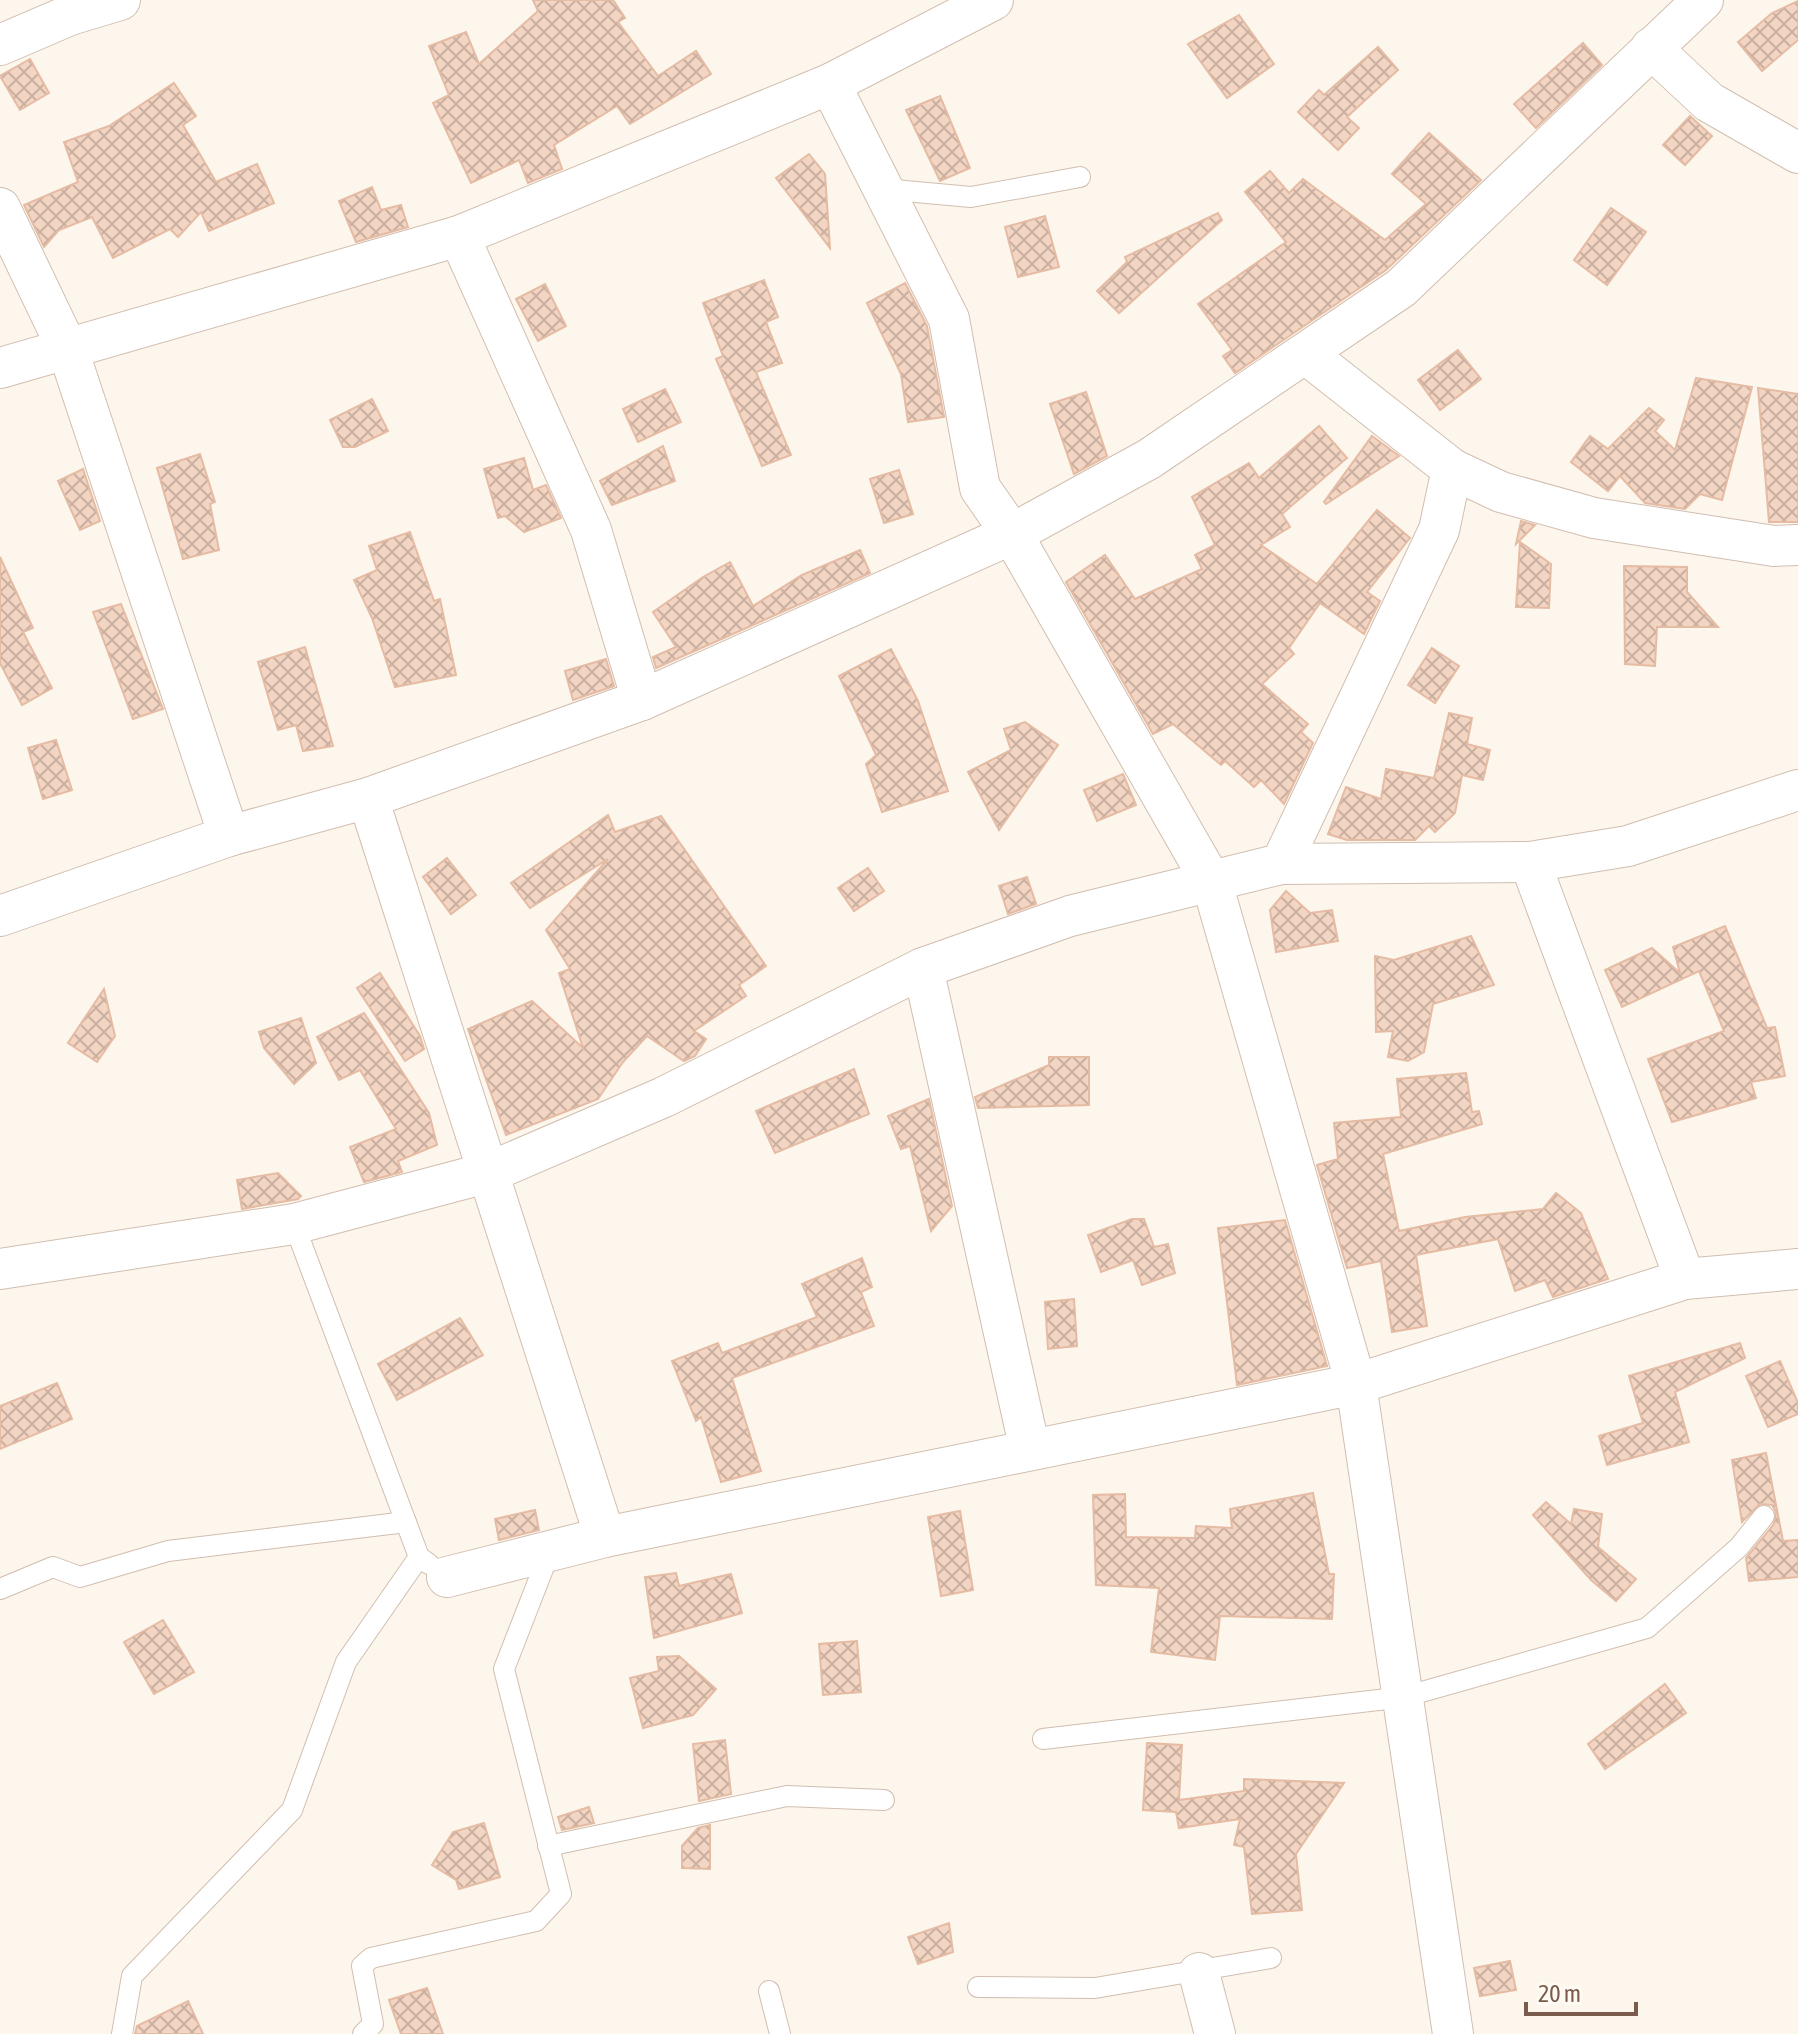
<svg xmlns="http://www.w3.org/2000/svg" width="1798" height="2034" font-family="'Asap Condensed',sans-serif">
<defs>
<pattern id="building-cross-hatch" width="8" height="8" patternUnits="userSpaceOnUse" patternTransform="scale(2)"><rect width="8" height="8" fill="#f3d5c3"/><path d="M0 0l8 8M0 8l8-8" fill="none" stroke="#cab0a1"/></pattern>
</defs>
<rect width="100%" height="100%" fill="#fdf6ec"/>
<g fill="url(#building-cross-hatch)" stroke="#e6bba3" stroke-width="2">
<polygon points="533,0 613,0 625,18 618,22 658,76 696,51 711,74 630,124 617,106 554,145 562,169 528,183 519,160 471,183 433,103 449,95 429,46 466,32 479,64 538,11"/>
<polygon points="1798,1 1798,40 1762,71 1738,42 1772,13"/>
<polygon points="1239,15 1274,64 1227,98 1188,44"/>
<polygon points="1583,43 1602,65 1536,128 1514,104"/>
<polygon points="1378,47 1398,70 1347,117 1359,128 1338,150 1298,112 1319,90 1324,95"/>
<polygon points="30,59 49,93 20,110 0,76"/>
<polygon points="174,83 196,116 183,125 216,182 257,164 274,203 209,231 201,212 178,237 170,229 113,258 92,217 59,230 44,247 24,205 78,182 64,142 109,126"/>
<polygon points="940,96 970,168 940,181 906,110"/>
<polygon points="1690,116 1712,136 1685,165 1663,145"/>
<polygon points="1429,133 1481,180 1386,270 1235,373 1223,356 1232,350 1198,304 1286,242 1245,192 1270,171 1289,193 1303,179 1385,240 1426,204 1392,174"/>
<polygon points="809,154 825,174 830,248 776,178"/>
<polygon points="372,187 381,210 401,205 408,227 356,242 339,201"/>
<polygon points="1611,208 1646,232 1607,285 1574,260"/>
<polygon points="1218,213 1222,220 1119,313 1097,291 1127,262 1125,257"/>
<polygon points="1045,216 1059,267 1018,277 1005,227"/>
<polygon points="764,280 778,317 766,322 782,363 756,372 791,455 762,466 716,359 723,356 703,303"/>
<polygon points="905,283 927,326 944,417 908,422 901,374 867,303"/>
<polygon points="545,284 566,326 538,341 516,299"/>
<polygon points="1458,350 1481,379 1440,410 1418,380"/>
<polygon points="1696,378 1752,387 1722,500 1700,494 1685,509 1645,503 1620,476 1608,491 1571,462 1590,436 1608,449 1649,408 1664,420 1655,431 1675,450"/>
<polygon points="1758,388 1798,394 1798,522 1769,522"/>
<polygon points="665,389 681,422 638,442 623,409"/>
<polygon points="1086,392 1107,456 1074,474 1050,404"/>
<polygon points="372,399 388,431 355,447 343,447 330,420"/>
<polygon points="1319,426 1347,458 1282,514 1290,527 1261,545 1317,584 1377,510 1410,538 1367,592 1380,601 1364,634 1320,603 1289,648 1294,654 1262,684 1308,724 1301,732 1313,743 1284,804 1261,780 1254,787 1225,761 1221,765 1173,724 1153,734 1066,582 1105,555 1135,599 1202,569 1195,555 1215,545 1192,497 1249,463 1259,478"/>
<polygon points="1372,436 1399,456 1326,504 1324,502"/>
<polygon points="663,446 675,481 612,505 600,481"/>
<polygon points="200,454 215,502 210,504 219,550 183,559 157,468"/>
<polygon points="524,458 533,490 546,485 561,518 524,532 505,516 498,518 484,469"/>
<polygon points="83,469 100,521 80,530 58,481"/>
<polygon points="899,470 913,514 884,523 870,479"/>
<polygon points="1521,521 1535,525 1516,544"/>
<polygon points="410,532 434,601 440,599 456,675 395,687 372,618 354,580 377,570 369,546"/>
<polygon points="1520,542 1551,564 1549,608 1516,607"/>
<polygon points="860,550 870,573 656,668 653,657 676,647 653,612 703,577 730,562 753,606 802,575"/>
<polygon points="0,557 33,628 23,632 52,688 22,705 0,663"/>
<polygon points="1624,566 1687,567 1687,592 1718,627 1657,627 1655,666 1625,664"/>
<polygon points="121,604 163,709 133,719 93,612"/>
<polygon points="305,647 333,746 303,751 296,725 278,730 258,662"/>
<polygon points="1432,648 1459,666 1435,703 1408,685"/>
<polygon points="891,649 918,701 948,791 882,812 866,764 876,755 839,676"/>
<polygon points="606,659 614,686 573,700 565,671"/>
<polygon points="1449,713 1472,718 1467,744 1490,750 1483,780 1462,775 1455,813 1435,832 1429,826 1415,840 1347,840 1328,834 1346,787 1381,799 1386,769 1434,778"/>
<polygon points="1025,722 1058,745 999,830 968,772 1011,750 1004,729"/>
<polygon points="56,740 72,790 43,799 28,748"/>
<polygon points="1123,774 1136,805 1097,821 1084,790"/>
<polygon points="608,815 615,832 661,816 766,966 739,985 746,996 694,1031 706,1039 695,1056 684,1061 647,1036 623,1062 598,1099 506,1135 468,1029 532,1001 583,1048 559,973 570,969 546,930 608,859 530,908 511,883"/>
<polygon points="447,858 476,895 451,914 423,877"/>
<polygon points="868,868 884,891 854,911 838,888"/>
<polygon points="1027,877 1036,904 1008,914 999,886"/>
<polygon points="1286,891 1310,913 1332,910 1338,941 1276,952 1270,910"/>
<polygon points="1725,926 1767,1028 1775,1027 1785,1076 1751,1082 1756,1098 1672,1122 1648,1059 1724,1031 1699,971 1622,1007 1605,970 1652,948 1680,973 1673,947"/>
<polygon points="1471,936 1494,985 1433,1004 1424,1052 1408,1061 1388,1057 1393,1031 1376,1032 1375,956 1394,960"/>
<polygon points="380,973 420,1036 424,1049 405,1061 357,988"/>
<polygon points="104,989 115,1036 97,1062 68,1043"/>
<polygon points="364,1013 429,1113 437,1145 398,1161 402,1172 364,1182 350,1147 396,1129 360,1070 339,1080 317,1037"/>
<polygon points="301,1018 316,1063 294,1084 264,1048 259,1032"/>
<polygon points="1049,1057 1089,1057 1089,1105 978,1108 975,1097 1049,1065"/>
<polygon points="854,1069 869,1114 775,1153 756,1111"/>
<polygon points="1466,1073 1472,1112 1479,1111 1482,1124 1383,1154 1399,1231 1465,1217 1543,1209 1556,1193 1581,1213 1608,1279 1553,1297 1545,1280 1515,1291 1498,1239 1416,1255 1427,1326 1392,1332 1381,1261 1347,1268 1317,1165 1338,1159 1334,1123 1401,1117 1397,1079"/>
<polygon points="929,1099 952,1206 931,1231 910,1146 901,1149 888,1116"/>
<polygon points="278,1173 301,1196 298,1199 242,1209 237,1180"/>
<polygon points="1144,1219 1154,1247 1168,1244 1175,1273 1142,1285 1133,1260 1101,1272 1088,1235 1132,1219"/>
<polygon points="1285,1220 1327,1366 1237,1385 1218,1228"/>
<polygon points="862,1258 872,1287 861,1292 874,1326 732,1378 761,1471 721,1482 701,1417 696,1421 672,1361 718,1343 722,1353 817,1317 802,1284"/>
<polygon points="1074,1299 1077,1346 1048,1349 1045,1302"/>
<polygon points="460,1318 483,1355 397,1400 378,1364"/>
<polygon points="1740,1343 1745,1358 1675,1392 1689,1442 1607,1465 1599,1436 1643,1423 1629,1376"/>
<polygon points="1780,1361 1798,1403 1798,1414 1768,1427 1746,1376"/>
<polygon points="57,1383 72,1419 0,1449 0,1406"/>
<polygon points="1766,1453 1783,1541 1798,1540 1798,1577 1749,1581 1746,1558 1774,1524 1776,1512 1772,1505 1760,1504 1742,1522 1732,1460"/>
<polygon points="1313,1493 1329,1574 1334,1574 1332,1619 1220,1616 1215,1660 1151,1652 1159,1588 1096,1585 1093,1495 1125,1494 1126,1537 1195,1538 1196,1526 1232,1528 1230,1509"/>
<polygon points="1546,1502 1571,1524 1574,1509 1602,1514 1598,1547 1636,1579 1616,1601 1591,1580 1533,1515"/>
<polygon points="535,1510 539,1530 499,1540 495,1519"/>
<polygon points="960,1511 973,1590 941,1596 928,1517"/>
<polygon points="676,1573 679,1586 731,1574 742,1613 654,1638 645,1577"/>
<polygon points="163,1620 194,1672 154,1694 124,1642"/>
<polygon points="857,1641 861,1692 823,1695 819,1644"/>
<polygon points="679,1656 716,1689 693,1715 643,1728 630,1678 659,1671 657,1657"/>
<polygon points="1665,1684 1686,1713 1605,1769 1588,1744"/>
<polygon points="725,1740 731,1794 699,1801 693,1744"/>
<polygon points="1147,1743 1182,1745 1179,1800 1244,1791 1244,1779 1344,1783 1296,1854 1302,1910 1252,1914 1244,1847 1234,1845 1240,1819 1179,1828 1176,1812 1143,1810"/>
<polygon points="589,1807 594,1823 562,1830 558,1817"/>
<polygon points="484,1823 500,1877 459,1889 456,1880 432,1865 453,1832"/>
<polygon points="710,1825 710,1869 682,1868 682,1846 698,1828"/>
<polygon points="949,1923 953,1952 918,1964 908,1937"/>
<polygon points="1510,1961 1516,1990 1480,1996 1474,1968"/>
<polygon points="427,1988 443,2034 401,2034 389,2000"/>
<polygon points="188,2001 203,2034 135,2034 137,2026"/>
</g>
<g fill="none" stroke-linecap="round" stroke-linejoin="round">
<defs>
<g id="service">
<polyline points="883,189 971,197 1080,177"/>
<polyline points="294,1224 419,1557 429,1564"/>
<polyline points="0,1589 53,1567 80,1577 168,1551 406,1522"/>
<polyline points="1043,1739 1404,1697 1647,1628 1739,1547 1764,1516"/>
<polyline points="548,1846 787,1796 884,1800"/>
<polyline points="978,1987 1095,1988 1271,1958"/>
<polyline points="769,1991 780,2034"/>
<polyline points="122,2034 132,1976 292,1810 346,1662 419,1557"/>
<polyline points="363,2034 373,2024 362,1966 371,1958 536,1921 561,1894 504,1669 550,1551"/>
</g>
<g id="minor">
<polyline points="0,45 70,15 120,0"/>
<polyline points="1651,48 1709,102 1798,153"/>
<polyline points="830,84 949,319 980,488 1012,534 1212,883 1356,1384 1453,2034"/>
<polyline points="0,208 68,350 229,836"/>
<polyline points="459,236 591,530 642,700"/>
<polyline points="1306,354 1452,469 1501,492 1594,518 1774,546 1798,545"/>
<polyline points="0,368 459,236 830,84 993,0"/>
<polyline points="368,798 605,1537"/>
<polyline points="1530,862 1685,1279"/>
<polyline points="1281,864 1439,530 1452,469"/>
<polyline points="0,916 229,836 368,798 642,700 1012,534 1149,459 1401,288 1703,0"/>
<polyline points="923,968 1030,1450"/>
<polyline points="0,1269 294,1224 490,1172 664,1097 923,968 1070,916 1281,864 1530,862 1628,846 1798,790"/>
<polyline points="447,1577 605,1537 1356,1384 1685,1279 1798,1269"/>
<polyline points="1199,1973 1215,2034"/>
</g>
</defs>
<use href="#service" stroke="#d1beb0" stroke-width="22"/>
<use href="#minor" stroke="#d1beb0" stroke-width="42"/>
<use href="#service" stroke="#fff" stroke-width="20"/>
<use href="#minor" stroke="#fff" stroke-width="40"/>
</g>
<path d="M1526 2002v12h110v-12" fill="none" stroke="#7a5c4d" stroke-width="4"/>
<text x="1538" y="2002" font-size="24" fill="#7a5c4d" stroke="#fffaf3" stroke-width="6" paint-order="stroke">20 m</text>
</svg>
